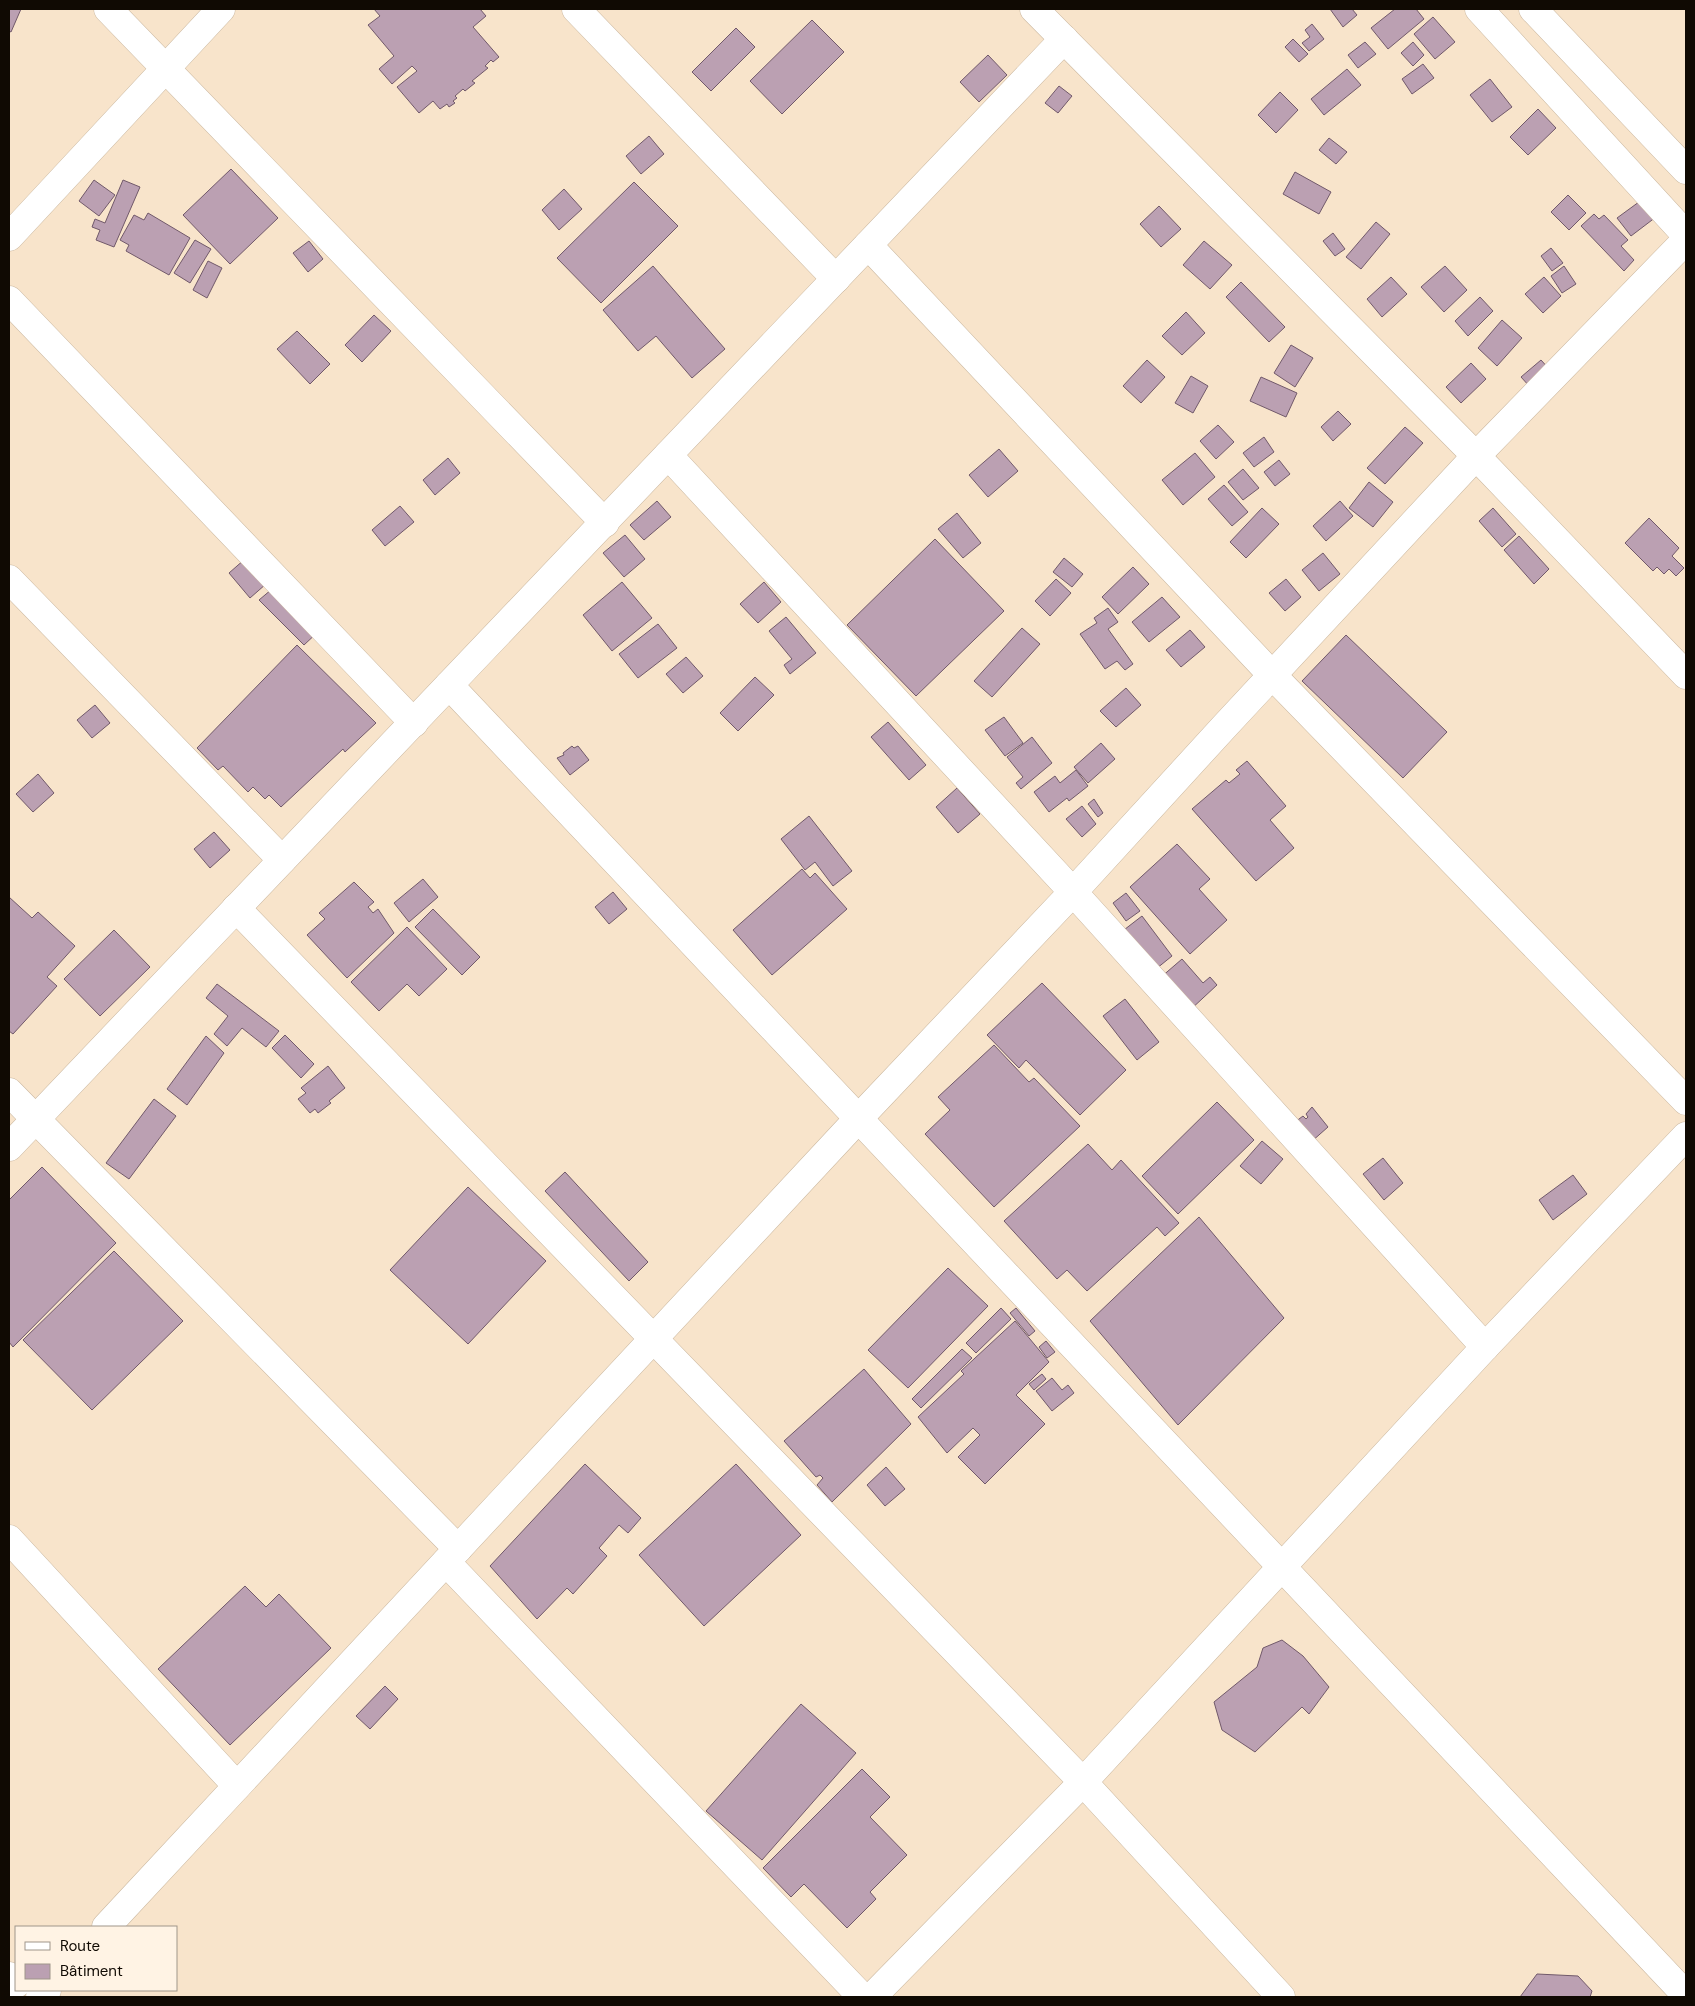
<svg xmlns="http://www.w3.org/2000/svg" width="1695" height="2006" font-family="'DM Sans',sans-serif">
<rect width="100%" height="100%" fill="#f8e4cb"/>
<g fill="#bba0b2" stroke="#71596a">
<polygon points="9,9 21,9 11,32 9,31"/>
<polygon points="374,9 480,9 486,16 473,27 499,57 493,62 491,60 485,66 488,68 472,81 475,83 465,91 463,89 455,96 457,98 453,101 455,103 449,107 447,104 440,109 433,101 419,113 397,87 417,71 412,66 392,84 379,69 394,56 368,25 380,16"/>
<polygon points="1330,9 1352,9 1357,15 1343,27"/>
<polygon points="1395,9 1416,9 1424,19 1388,49 1371,28"/>
<polygon points="1433,17 1455,42 1435,59 1414,34"/>
<polygon points="812,20 844,52 782,114 750,81"/>
<polygon points="1312,24 1324,39 1309,51 1302,43 1310,37 1305,30"/>
<polygon points="736,28 755,47 711,91 692,72"/>
<polygon points="1293,39 1308,54 1299,62 1285,47"/>
<polygon points="1365,42 1376,54 1358,68 1348,55"/>
<polygon points="1413,42 1424,55 1413,66 1401,53"/>
<polygon points="988,55 1007,75 979,102 960,82"/>
<polygon points="1423,64 1434,78 1412,94 1402,79"/>
<polygon points="1347,69 1361,85 1324,115 1311,99"/>
<polygon points="1490,79 1512,107 1492,122 1470,95"/>
<polygon points="1059,86 1072,96 1058,113 1045,103"/>
<polygon points="1280,92 1298,110 1276,133 1258,115"/>
<polygon points="1538,109 1556,128 1528,155 1510,137"/>
<polygon points="649,136 664,154 641,174 626,156"/>
<polygon points="1329,138 1347,152 1336,164 1319,150"/>
<polygon points="231,169 278,218 230,264 183,215"/>
<polygon points="1295,172 1331,192 1319,214 1283,194"/>
<polygon points="94,180 115,195 99,216 79,201"/>
<polygon points="123,180 140,187 114,247 96,240 100,230 92,227 95,219 105,223"/>
<polygon points="634,182 678,226 601,303 557,258"/>
<polygon points="564,189 582,209 559,230 542,210"/>
<polygon points="1568,195 1586,213 1569,230 1551,212"/>
<polygon points="1643,199 1656,217 1631,236 1617,218"/>
<polygon points="1159,206 1181,229 1161,247 1140,224"/>
<polygon points="148,213 190,238 169,275 126,251 129,245 120,240 134,215 144,220"/>
<polygon points="1594,214 1599,219 1604,215 1628,240 1621,246 1634,260 1624,271 1581,226"/>
<polygon points="1376,222 1390,234 1361,269 1346,257"/>
<polygon points="1333,233 1345,249 1335,256 1323,241"/>
<polygon points="195,240 211,249 190,283 174,273"/>
<polygon points="309,241 323,259 308,272 293,253"/>
<polygon points="1204,241 1232,265 1210,289 1183,265"/>
<polygon points="1551,248 1563,263 1552,271 1541,256"/>
<polygon points="208,261 222,268 207,298 193,290"/>
<polygon points="653,266 725,349 692,378 656,336 638,351 603,310"/>
<polygon points="1445,266 1467,290 1444,312 1421,287"/>
<polygon points="1564,266 1576,284 1562,293 1551,276"/>
<polygon points="1391,277 1407,294 1382,317 1367,299"/>
<polygon points="1544,277 1561,296 1543,313 1525,294"/>
<polygon points="1241,282 1285,327 1269,342 1226,297"/>
<polygon points="1480,297 1493,311 1468,336 1455,321"/>
<polygon points="1186,312 1205,333 1182,355 1162,336"/>
<polygon points="374,315 391,331 362,362 345,345"/>
<polygon points="1502,320 1522,338 1497,366 1478,348"/>
<polygon points="297,331 330,364 310,384 277,349"/>
<polygon points="1291,345 1313,358 1295,387 1274,373"/>
<polygon points="1147,360 1165,377 1141,403 1123,386"/>
<polygon points="1541,360 1550,370 1530,387 1521,377"/>
<polygon points="1471,363 1486,379 1461,403 1446,387"/>
<polygon points="1191,376 1208,386 1193,413 1175,403"/>
<polygon points="1261,377 1297,393 1286,417 1250,401"/>
<polygon points="1338,411 1351,424 1333,441 1321,427"/>
<polygon points="1218,425 1234,442 1216,459 1200,441"/>
<polygon points="1405,427 1423,443 1385,484 1367,468"/>
<polygon points="1264,437 1274,452 1254,467 1243,453"/>
<polygon points="999,449 1018,471 988,497 969,475"/>
<polygon points="1195,453 1215,477 1183,505 1162,480"/>
<polygon points="448,458 460,473 435,495 423,480"/>
<polygon points="1279,460 1290,474 1275,486 1264,472"/>
<polygon points="1243,469 1259,488 1243,500 1228,482"/>
<polygon points="1369,482 1393,502 1373,527 1349,508"/>
<polygon points="1224,485 1248,512 1232,526 1208,499"/>
<polygon points="657,501 671,517 644,540 630,525"/>
<polygon points="1340,501 1353,516 1326,541 1313,526"/>
<polygon points="400,506 414,522 385,546 372,530"/>
<polygon points="1262,508 1279,524 1246,558 1230,542"/>
<polygon points="1493,508 1516,534 1502,547 1479,521"/>
<polygon points="957,513 981,543 963,558 938,529"/>
<polygon points="1649,518 1679,548 1672,556 1684,568 1676,576 1669,569 1664,574 1657,567 1653,571 1625,543"/>
<polygon points="625,535 645,559 624,577 603,553"/>
<polygon points="1519,536 1549,569 1534,584 1504,550"/>
<polygon points="935,539 1004,611 916,696 847,625"/>
<polygon points="1323,553 1340,574 1319,591 1302,570"/>
<polygon points="1064,558 1083,574 1072,587 1053,572"/>
<polygon points="245,559 266,584 250,598 229,573"/>
<polygon points="1133,567 1149,584 1118,614 1102,597"/>
<polygon points="1056,579 1071,593 1050,616 1035,601"/>
<polygon points="1286,579 1301,597 1285,611 1269,593"/>
<polygon points="622,582 652,618 612,651 583,615"/>
<polygon points="764,582 781,602 758,623 740,604"/>
<polygon points="278,584 320,630 304,645 259,600"/>
<polygon points="1162,597 1180,617 1149,642 1132,622"/>
<polygon points="1108,608 1118,622 1108,629 1133,664 1125,670 1117,661 1105,669 1080,634 1097,623 1094,618"/>
<polygon points="786,617 816,653 790,674 784,665 792,659 769,631"/>
<polygon points="658,624 677,648 638,678 619,654"/>
<polygon points="1022,628 1040,644 992,697 974,681"/>
<polygon points="1190,630 1205,647 1181,667 1166,650"/>
<polygon points="1346,635 1447,732 1403,778 1302,681"/>
<polygon points="297,645 376,723 345,752 343,749 281,807 269,795 265,799 253,787 248,792 223,766 218,770 197,748"/>
<polygon points="686,657 703,676 683,693 666,674"/>
<polygon points="755,677 774,695 738,731 720,713"/>
<polygon points="1126,688 1141,705 1116,727 1100,711"/>
<polygon points="95,705 110,723 92,738 77,720"/>
<polygon points="1004,717 1023,743 1005,756 985,730"/>
<polygon points="888,722 926,765 909,780 871,737"/>
<polygon points="1032,737 1052,763 1021,789 1016,783 1023,777 1007,757"/>
<polygon points="1101,743 1115,759 1088,783 1074,767"/>
<polygon points="572,746 574,748 578,746 589,760 570,775 557,758 564,755 563,753"/>
<polygon points="1247,761 1286,806 1270,820 1294,848 1256,881 1192,809 1226,780 1229,783 1240,774 1236,770"/>
<polygon points="1076,770 1088,786 1069,801 1067,798 1049,812 1034,792 1055,776 1060,783"/>
<polygon points="38,774 54,793 33,812 16,794"/>
<polygon points="957,788 980,814 958,833 936,807"/>
<polygon points="1094,799 1103,813 1098,817 1088,804"/>
<polygon points="1082,806 1096,824 1082,837 1066,819"/>
<polygon points="809,816 852,871 833,886 815,862 805,870 781,839"/>
<polygon points="214,832 230,850 210,868 194,849"/>
<polygon points="1177,844 1210,879 1199,889 1227,920 1190,954 1130,887"/>
<polygon points="802,869 810,878 815,873 847,909 772,975 733,930"/>
<polygon points="423,879 438,897 409,922 394,903"/>
<polygon points="354,882 374,902 368,907 373,913 378,909 394,933 347,978 307,935 325,919 319,913"/>
<polygon points="613,892 627,909 609,924 595,907"/>
<polygon points="1126,893 1140,911 1126,921 1113,903"/>
<polygon points="9,897 32,918 38,912 75,946 47,977 57,986 13,1034 9,1031"/>
<polygon points="433,909 480,957 462,975 415,927"/>
<polygon points="1142,916 1172,956 1151,973 1120,933"/>
<polygon points="407,927 447,969 419,996 407,984 379,1011 351,982"/>
<polygon points="114,930 150,967 100,1016 64,979"/>
<polygon points="1182,959 1203,983 1210,977 1217,985 1189,1011 1160,978"/>
<polygon points="1042,983 1126,1070 1080,1115 1026,1060 1019,1068 987,1035"/>
<polygon points="217,984 279,1031 266,1047 242,1028 227,1046 214,1034 228,1016 206,998"/>
<polygon points="1125,999 1159,1042 1137,1060 1103,1016"/>
<polygon points="285,1035 314,1064 301,1078 272,1048"/>
<polygon points="206,1036 224,1053 187,1105 167,1089"/>
<polygon points="994,1045 1029,1082 1034,1078 1080,1126 994,1207 925,1134 950,1110 938,1097"/>
<polygon points="328,1066 345,1088 329,1101 331,1103 318,1113 315,1109 310,1113 298,1099 306,1093 301,1088"/>
<polygon points="154,1099 176,1116 129,1179 106,1163"/>
<polygon points="1217,1102 1254,1140 1178,1214 1142,1176"/>
<polygon points="1312,1107 1328,1127 1311,1142 1295,1122 1303,1116 1306,1119 1308,1117 1306,1114"/>
<polygon points="1262,1141 1283,1159 1261,1184 1240,1166"/>
<polygon points="1088,1144 1112,1170 1121,1160 1179,1223 1165,1236 1157,1227 1087,1291 1067,1270 1057,1279 1004,1221"/>
<polygon points="1383,1158 1403,1183 1384,1200 1363,1174"/>
<polygon points="42,1167 116,1243 13,1347 9,1342 9,1200"/>
<polygon points="565,1172 648,1262 629,1281 545,1191"/>
<polygon points="1573,1175 1587,1194 1553,1220 1539,1200"/>
<polygon points="468,1187 546,1261 468,1344 390,1270"/>
<polygon points="1199,1217 1284,1318 1178,1425 1090,1321"/>
<polygon points="114,1251 183,1321 92,1410 23,1340"/>
<polygon points="948,1268 988,1306 908,1388 868,1350"/>
<polygon points="1001,1308 1011,1319 976,1353 966,1343"/>
<polygon points="1016,1308 1035,1331 1029,1336 1010,1313"/>
<polygon points="1015,1321 1049,1362 1016,1395 1045,1424 985,1484 958,1457 980,1435 973,1428 947,1453 918,1417 964,1374 961,1371"/>
<polygon points="1046,1341 1055,1352 1047,1358 1039,1347"/>
<polygon points="962,1349 972,1358 921,1408 912,1399"/>
<polygon points="864,1369 911,1424 832,1502 817,1485 823,1478 820,1475 816,1477 784,1441"/>
<polygon points="1042,1374 1046,1379 1034,1390 1029,1384"/>
<polygon points="1052,1378 1062,1390 1068,1385 1074,1393 1052,1411 1036,1391"/>
<polygon points="585,1464 641,1518 628,1533 619,1525 599,1548 607,1556 573,1594 567,1588 537,1619 490,1566"/>
<polygon points="736,1464 801,1535 704,1626 639,1555"/>
<polygon points="886,1467 905,1489 885,1506 867,1485"/>
<polygon points="245,1586 266,1607 279,1594 331,1648 230,1745 158,1669"/>
<polygon points="1282,1640 1303,1656 1329,1687 1309,1714 1302,1707 1255,1752 1222,1730 1214,1702 1257,1667 1263,1648"/>
<polygon points="385,1686 398,1699 370,1729 356,1716"/>
<polygon points="801,1704 856,1753 762,1860 706,1811"/>
<polygon points="862,1769 890,1797 870,1817 907,1855 870,1892 876,1899 847,1928 804,1884 791,1897 763,1868"/>
<polygon points="1537,1974 1578,1976 1592,1991 1590,1997 1520,1997"/>
</g>
<g fill="none" stroke-linecap="round" stroke-linejoin="round">
<defs>
<g id="street">
<polyline points="108,9 605,523"/>
<polyline points="576,9 836,279"/>
<polyline points="1034,9 1476,456 1686,675"/>
<polyline points="9,237 221,9"/>
<polyline points="868,245 1272,675 1686,1101"/>
<polyline points="9,300 414,723"/>
<polyline points="668,455 1073,892 1485,1347"/>
<polyline points="9,579 282,860"/>
<polyline points="449,685 1686,1995"/>
<polyline points="236,908 1083,1782 1281,1997"/>
<polyline points="9,1092 458,1549"/>
<polyline points="9,1147 1064,39"/>
<polyline points="9,1539 237,1786"/>
<polyline points="446,1562 862,1997"/>
<polyline points="106,1927 858,1119 1073,892 1223,728 1476,456 1686,240"/>
<polyline points="9,1976 16,1984"/>
<polyline points="40,1997 47,1990"/>
<polyline points="872,1997 1083,1782 1485,1347 1686,1136"/>
</g>
<g id="secondary">
<polyline points="1479,9 1686,235"/>
<polyline points="1533,9 1686,170"/>
</g>
</defs>
<use href="#street" stroke="#cbb8a0" stroke-width="29"/>
<use href="#secondary" stroke="#cbb8a0" stroke-width="29"/>
<use href="#street" stroke="#fff" stroke-width="28"/>
<use href="#secondary" stroke="#fff" stroke-width="28"/>
</g>
<rect width="1695" height="2006" fill="none" stroke="#100a03" stroke-width="20"/>
<rect x="15" y="1926" width="162" height="65" fill="#fff3e4" stroke="#9f968a"/>
<rect x="25" y="1942" width="25" height="8" fill="#ffffff" stroke="#9f968a"/>
<text x="60" y="1951" font-size="15" fill="#100a03">Route</text>
<rect x="25" y="1964" width="25" height="15" fill="#bba0b2" stroke="#9f968a"/>
<text x="60" y="1976" font-size="15" fill="#100a03">Bâtiment</text>
</svg>
